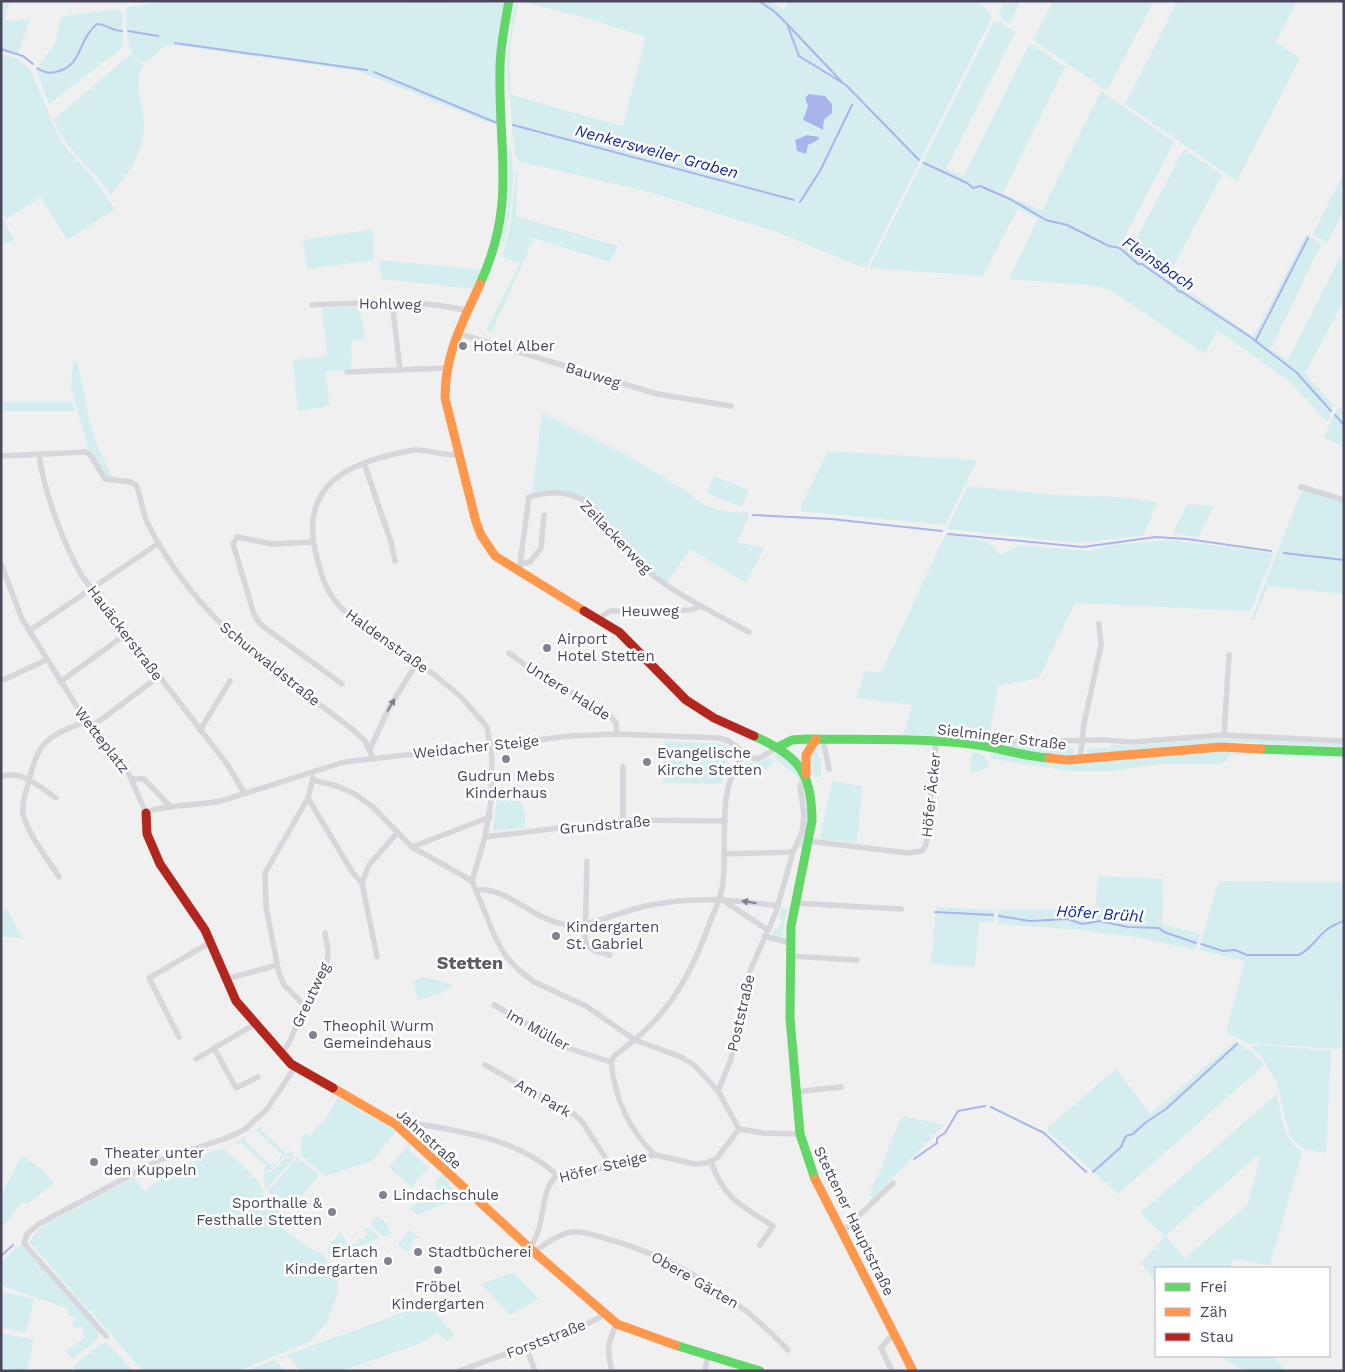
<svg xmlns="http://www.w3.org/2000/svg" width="1345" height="1372" font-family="'Work Sans',sans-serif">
<rect width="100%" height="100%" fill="#f0f0f0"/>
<g fill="#d4eeef" fill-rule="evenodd">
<polygon points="1,1 10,1 4,20 15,21 30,19 18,55 1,51"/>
<path d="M170,1L505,3L501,122L497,124L485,121L357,71L174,45C157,46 160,53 148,60C126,72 126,20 126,10L128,7Z"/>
<path d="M520,1H772L784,10L788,1H979L992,17L867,266L862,267L774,231L649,192L518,161C510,139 513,115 509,94C504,65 510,33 515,3L518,4L510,47V94L570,112L623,126L646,37L590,19ZM809,94L827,98L832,112L824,121L825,127L819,130L803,120L808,106L805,98ZM807,135H817L818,140L810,143L803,153L797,151L795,140Z"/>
<polygon points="1004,1 1021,1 1009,24 999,15"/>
<polygon points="1053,1 1154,1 1107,91 1033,40"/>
<polygon points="1178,1 1297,1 1276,42 1300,58 1237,181 1125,104"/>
<polygon points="117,9 122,13 123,47 49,104 36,69 55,44 61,18 64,16"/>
<polygon points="998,21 1015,32 946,169 964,176 1030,43 1065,67 1002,194 1042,210 1101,91 1174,142 1121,244 1131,249 1184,149 1222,175 1168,276 1253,337 1306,234 1321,244 1271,349 1288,360 1340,257 1344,260 1344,301 1305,373 1334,406 1327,422 1289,381 1217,330 1205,354 1110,290 1097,286 1009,279 1038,219 1018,208 983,276 869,268 994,22"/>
<polygon points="1,54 16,58 30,70 61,142 91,175 115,209 67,240 41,197 6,219 1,210"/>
<path d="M130,55L143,65C131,82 145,107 144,126C143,155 128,174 111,195C93,169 63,147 54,119Z"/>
<path d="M509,145C518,159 511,235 500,249L508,203Z"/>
<polygon points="518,168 516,216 618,246 610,262 534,238 492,332 486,330 520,263 502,257 510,228 516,171"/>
<polygon points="1344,173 1344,210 1327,243 1313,234"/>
<polygon points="1,216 14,240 1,246"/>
<polygon points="373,229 374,260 307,269 303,240"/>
<polygon points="379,260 484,270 476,289 382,279"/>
<polygon points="360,307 365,340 352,341 351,370 325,371 330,406 298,411 293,360 327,356 322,308"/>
<path d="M73,360L77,362C84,385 86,410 93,433C98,449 106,464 114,479L105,478L89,451L71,388Z"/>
<polygon points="1,402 72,402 75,411 1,411"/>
<polygon points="1338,406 1344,411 1344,447 1324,438"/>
<path d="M542,413L632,458L691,494C703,510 731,513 750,513L737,542L764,548L746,583L690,549L667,583C658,575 648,569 640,560C606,524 592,478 532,493Z"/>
<polygon points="828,451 977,460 945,525 799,511"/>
<polygon points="714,476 749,490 742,507 707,493"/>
<polygon points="968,486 1054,495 1118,497 1158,502 1143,536 1075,543 947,529"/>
<polygon points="1304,491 1344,502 1344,594 1268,586 1254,620 1251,620 1300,494"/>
<polygon points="1187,504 1214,506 1198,537 1173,533"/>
<polygon points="945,535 987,541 1001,555 1019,545 1090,551 1111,545 1169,540 1274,553 1250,611 1075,603 1039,678 998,686 989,737 903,735 912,705 856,698 865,671 881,673"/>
<polygon points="1225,738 1344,743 1344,747 1233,742 1094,754 1086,752 1089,745 1091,748 1111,748 1110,744 1126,746"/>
<polygon points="977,739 989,739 1004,744 1069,746 1075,750 1072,755 1039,754"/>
<polygon points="665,741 716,743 727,746 731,757 724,767 722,784 663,783"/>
<polygon points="820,745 822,750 817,751 819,759 823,759 823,761 820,762 821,777 815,777 810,756 815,746"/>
<polygon points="991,750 1025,758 1219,750 1344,754 1344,758 1231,754 1225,762 1220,764 1159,764 1112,771 1069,771 993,759 990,756"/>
<polygon points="972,752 984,756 989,762 987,768 977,772 970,772"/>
<path d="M778,754C801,763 811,795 809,818C808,828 805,839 803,849L797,847C802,824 813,797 796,776C789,768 779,764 773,755Z"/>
<polygon points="770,757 773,763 767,770 741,763 762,762"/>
<polygon points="832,781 862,786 857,843 820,839"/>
<path d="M497,795C524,797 525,805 525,828L493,831Z"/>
<polygon points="1098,876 1163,879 1162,924 1200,934 1196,950 1136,937 1082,930 997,924 999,910 1056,909 1095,912"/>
<polygon points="1223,881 1344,882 1341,1049 1248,1043 1226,1032 1245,961 1199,950 1216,889 1219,882"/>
<polygon points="782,907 787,909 782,938 774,936 772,933 774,928 778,929 782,921 778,918"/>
<polygon points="936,907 995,910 994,922 979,922 975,967 931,964"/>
<polygon points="6,908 23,939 1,936 1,912"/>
<polygon points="425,977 453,985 444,992 418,1000 413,981"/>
<polygon points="1235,1041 1254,1054 1264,1065 1118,1194 1048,1131 1048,1127 1116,1069 1150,1114"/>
<polygon points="1263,1045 1331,1051 1326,1153 1304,1149 1290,1137 1277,1083 1263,1059 1251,1046"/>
<path d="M1277,1094C1282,1116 1282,1139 1302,1152L1270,1265L1233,1259L1230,1268H1156V1284L1141,1263L1165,1236L1140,1213ZM1258,1155L1260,1157L1248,1204L1185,1258L1165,1236Z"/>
<polygon points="338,1097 396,1131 372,1161 325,1176 302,1156 301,1141 305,1133 311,1136 317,1127 325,1120"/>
<path d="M904,1116L944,1125L873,1198L870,1195L872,1186C887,1165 888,1136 904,1116Z"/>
<polygon points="262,1125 261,1130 287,1154 290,1150 294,1156 284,1156 279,1161 278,1160 282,1155 257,1131 252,1133"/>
<polygon points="246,1136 245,1141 272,1166 277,1161 278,1162 272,1169 264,1171 263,1170 266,1166 240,1142 237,1145 234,1143"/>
<polygon points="409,1144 412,1146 409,1150 430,1168 418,1178 412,1188 389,1167"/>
<path d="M223,1148C235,1160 262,1177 263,1196L283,1214L279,1226L317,1253L320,1252L334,1269L338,1279V1291L328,1321L311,1341L238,1371H143L29,1242L39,1229L49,1223L134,1177L144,1192L174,1168L197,1160L207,1153Z"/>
<path d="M22,1155L42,1169L54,1183C43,1190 37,1199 26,1204L22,1202L1,1229V1196Z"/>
<polygon points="295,1157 265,1190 264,1174 273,1170 285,1158"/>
<polygon points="298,1157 319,1176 289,1210 268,1191"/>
<polygon points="442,1174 450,1181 449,1186 458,1194 461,1191 465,1195 418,1215 410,1209 421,1196 431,1196 435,1192 436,1181"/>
<polygon points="378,1216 389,1226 387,1228 392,1233 383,1237 370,1224"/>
<polygon points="367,1227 380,1238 332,1256 328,1253 329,1246 340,1233 351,1246 357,1243 359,1237 363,1240 368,1234 364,1229"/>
<polygon points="410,1230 420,1238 416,1238 409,1246 411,1248 407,1252 398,1244"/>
<polygon points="19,1246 22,1246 99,1330 98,1339 72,1359 65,1351 85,1338 82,1327 73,1328 75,1317 68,1315 69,1309 1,1285 1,1263"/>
<polygon points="513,1272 539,1299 510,1315 481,1284"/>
<polygon points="1,1291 34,1299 26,1333 1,1327"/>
<polygon points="427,1304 454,1334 447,1342 437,1332 423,1342 342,1371 300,1371 287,1355"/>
<polygon points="1,1333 34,1340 27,1371 1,1368"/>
<polygon points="101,1343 108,1344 133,1371 75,1371 73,1367"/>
<polygon points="1219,1356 1274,1356 1285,1371 1245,1371"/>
<polygon points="275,1360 285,1371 244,1371"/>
</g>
<g fill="#aab4ec">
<polygon points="809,94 825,96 832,104 832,113 824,120 823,130 803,120 808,106 805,98"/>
<polygon points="807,135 819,137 818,140 808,145 806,154 797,151 795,140"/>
</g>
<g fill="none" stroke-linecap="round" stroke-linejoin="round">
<g stroke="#aab4ec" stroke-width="2">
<polyline points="759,1 775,12 787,24 799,56 846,85 919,160"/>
<polyline points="787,24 842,82"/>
<polyline points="128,31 158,36"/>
<polyline points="175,43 367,70"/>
<polyline points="1,49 23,56 33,64"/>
<path d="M37,68C45,73 50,74 59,71C83,64 78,39 97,24C106,24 112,31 122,31"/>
<polyline points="374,72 497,123"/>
<polyline points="513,125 794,200"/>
<polyline points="924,163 967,183 973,188 980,186 1010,199 1046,220 1067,225 1109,246 1120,248 1138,264 1142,264 1176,288 1178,291 1182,292 1249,336 1296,372 1331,411"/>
<polyline points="800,202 820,171 852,105"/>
<polyline points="1256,340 1308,238"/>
<polyline points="1335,415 1344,425"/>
<polyline points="753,515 831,519 942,531"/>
<polyline points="948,534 1083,547 1156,537 1187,539 1271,551"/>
<polyline points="1284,553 1344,560"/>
<polyline points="935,912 993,915"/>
<polyline points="999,916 1030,921 1068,919 1082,924 1100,921 1128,927 1159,928 1164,932 1196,943"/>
<path d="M1201,944L1223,951L1235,950L1247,955H1299C1319,944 1317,930 1344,921"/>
<polyline points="991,1107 1044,1133 1086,1172"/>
<polyline points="914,1159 937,1143 937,1138 945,1133 958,1111 985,1106"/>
<polyline points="1093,1172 1121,1147 1126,1136 1133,1134 1145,1123 1166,1109 1237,1044"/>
<polyline points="1,1256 13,1245"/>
</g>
<g stroke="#d6d6db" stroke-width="5.5">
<polyline points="392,301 400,370"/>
<path d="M312,305C364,303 416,298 468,311"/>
<polyline points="457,333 657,394 731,406"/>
<polyline points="347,372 445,368"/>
<path d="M39,454C43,489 64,546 82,576L227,764L245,794"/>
<path d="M458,454C444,457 429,449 414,450C352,461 296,482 317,558C322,579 329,599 347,613L436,676L461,697L487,727L492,758L491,801L485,837L472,881"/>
<path d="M1,456L86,452L91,456L105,479L130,482L136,485C142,499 142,515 150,528C198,621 272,668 352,729L365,741L373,758"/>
<polyline points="364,463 391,542 395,561"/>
<polyline points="1301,487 1344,500"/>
<polyline points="312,542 272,544 237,537 233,544 254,614 260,624 342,684"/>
<path d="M1,564L22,619L86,721L127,770L146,813C156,805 204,805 221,801L344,762L571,736L617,734L719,738L729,741L749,757L758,759L778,747"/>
<polyline points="520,564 530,562 541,548 544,515"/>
<path d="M516,571L520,564L529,497C547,492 564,490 581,499C602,510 622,549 642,566C673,594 713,612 749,632"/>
<polyline points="599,618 610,611 691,610 701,606"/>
<polyline points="29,631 159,543"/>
<polyline points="509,653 537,674 607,712 616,723 617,734"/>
<polyline points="1,681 46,660"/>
<polyline points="60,682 126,634"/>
<polyline points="90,728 158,677"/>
<polyline points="200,730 230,681"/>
<polyline points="1224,735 1229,655"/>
<polyline points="823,739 829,769"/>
<polyline points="1002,742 1103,740 1133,742 1224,735 1344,741"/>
<polyline points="370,749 390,706 417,663"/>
<polyline points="1080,760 1084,724 1101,645 1099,624"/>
<path d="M1,777C20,768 41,788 56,798"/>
<polyline points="132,779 144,779 171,807"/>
<polyline points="313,780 337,786 355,794 373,807 412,847 472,881 495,937 505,955 518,969 534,982 586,1006 635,1040 681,1057 694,1065 718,1091 739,1129"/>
<polyline points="308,798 353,873 362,883"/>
<polyline points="623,820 623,767"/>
<polyline points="485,837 623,820 725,821"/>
<polyline points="808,841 908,853 922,851 926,845 936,742"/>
<polyline points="412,847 490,817"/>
<polyline points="724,854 793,852"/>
<polyline points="587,861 585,943 593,950 610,955"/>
<path d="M59,877C47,858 29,836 23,814C21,804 26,793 28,784C39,740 45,738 86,721"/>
<path d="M477,890C505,886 534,920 564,924C592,927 616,913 642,907C689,896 731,899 778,906"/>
<polyline points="721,899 768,930"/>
<polyline points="794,903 901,909"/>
<polyline points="764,936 791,943"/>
<polyline points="790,956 857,960"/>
<polyline points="377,957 362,883 369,865 397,833"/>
<polyline points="226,979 277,965"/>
<polyline points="304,1005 284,985 279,973 266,907 265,873 308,798 313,778"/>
<polyline points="494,1005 568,1048 611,1062"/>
<polyline points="179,1037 149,978 211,942"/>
<polyline points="214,1048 236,1088 258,1077"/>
<polyline points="281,1054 289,1043 317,978 327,964 328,952 325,933"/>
<polyline points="196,1059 255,1024"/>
<polyline points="485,1065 575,1115 583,1123 610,1165"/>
<polyline points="718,1091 731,1059 750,971 776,912 793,852 802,832 804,816 800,785"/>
<polyline points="795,1092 841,1087"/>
<path d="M395,1124L408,1122C462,1132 515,1137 557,1175"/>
<path d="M655,1155C628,1129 615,1099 611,1062L615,1055C665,1020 688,982 709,925C714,911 722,897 723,882C728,841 715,787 745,754"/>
<path d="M711,1162C724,1199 742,1206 773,1226L760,1245"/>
<polyline points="843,1231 893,1183"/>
<path d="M529,1248C547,1228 538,1192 557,1175L594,1170L655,1155L695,1164L706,1163L717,1158L739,1129L763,1133L800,1134"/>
<path d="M534,1252C544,1245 555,1236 567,1233C579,1230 593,1235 604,1238C675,1257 738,1297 788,1350"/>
<polyline points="106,1336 27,1247 24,1243 27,1234 39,1224 157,1161 227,1138 244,1130 267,1109 295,1067"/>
<polyline points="526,1347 535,1371"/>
<polyline points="459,1371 585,1325 604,1315"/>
<path d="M612,1371C607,1352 607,1341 617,1324"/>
<polyline points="705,1371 708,1354"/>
<polyline points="892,1371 881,1348 894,1333"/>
</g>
<g stroke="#63d668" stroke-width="9">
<path d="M480,284C517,203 498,152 500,69C500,46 505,24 509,1"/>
<path d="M754,736C798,756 812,771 812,821L791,926L790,1018L800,1134L815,1179"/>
<path d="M778,747L792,740L806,739C861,740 916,738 971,744C997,747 1021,756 1049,758"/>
<polyline points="1261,749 1344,752"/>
<polyline points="675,1345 760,1371"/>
</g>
<g stroke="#ff974d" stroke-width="9">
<path d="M480,284C462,324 445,353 445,398L476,522L481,535L495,556L584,611"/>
<polyline points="1049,758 1067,760 1221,747 1261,749"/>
<polyline points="806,774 806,755 816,739"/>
<polyline points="333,1088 395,1124 534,1252 617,1324 675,1345"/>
<polyline points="815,1179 913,1371"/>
</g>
<g stroke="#b3261e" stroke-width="9">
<polyline points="584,611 619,632 686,700 714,718 754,736"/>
<polyline points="146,813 147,834 160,864 205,930 236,1001 291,1064 333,1088"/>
</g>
</g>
<defs><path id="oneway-solid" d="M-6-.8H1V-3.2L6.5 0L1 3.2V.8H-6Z" transform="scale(1.25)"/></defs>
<g fill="#82808f">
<use href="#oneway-solid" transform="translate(391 705) rotate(-60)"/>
<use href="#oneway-solid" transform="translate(749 902) rotate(-171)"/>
</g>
<g fill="#848290" stroke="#fff" stroke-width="2">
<circle cx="463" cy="346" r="5"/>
<circle cx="547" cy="648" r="5"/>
<circle cx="506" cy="759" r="5"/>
<circle cx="647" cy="762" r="5"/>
<circle cx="556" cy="936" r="5"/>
<circle cx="313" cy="1035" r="5"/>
<circle cx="94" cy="1162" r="5"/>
<circle cx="383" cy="1195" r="5"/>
<circle cx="332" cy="1212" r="5"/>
<circle cx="418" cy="1252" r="5"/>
<circle cx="388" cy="1261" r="5"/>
<circle cx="438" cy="1270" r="5"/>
</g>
<g text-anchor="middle" stroke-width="5" stroke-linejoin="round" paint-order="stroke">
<g font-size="15" fill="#4a475c" stroke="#fff">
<text transform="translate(390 304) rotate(1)" y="5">Hohlweg</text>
<text transform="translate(593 375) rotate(17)" y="5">Bauweg</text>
<text transform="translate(616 537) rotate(46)" y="5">Zeilackerweg</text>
<text transform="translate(650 611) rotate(-1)" y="5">Heuweg</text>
<text transform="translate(125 633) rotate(53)" y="5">Hauäckerstraße</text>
<text transform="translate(387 641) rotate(36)" y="5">Haldenstraße</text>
<text transform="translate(270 664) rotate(39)" y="5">Schurwaldstraße</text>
<text transform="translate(568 691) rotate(32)" y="5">Untere Halde</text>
<text transform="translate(1002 737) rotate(7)" y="5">Sielminger Straße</text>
<text transform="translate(102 740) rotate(52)" y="5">Wetteplatz</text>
<text transform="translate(476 747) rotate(-6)" y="5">Weidacher Steige</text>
<text transform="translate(931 795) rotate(-84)" y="5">Höfer Äcker</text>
<text transform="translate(605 825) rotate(-5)" y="5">Grundstraße</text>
<text transform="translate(311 995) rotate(-65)" y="5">Greutweg</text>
<text transform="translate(741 1013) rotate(-77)" y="5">Poststraße</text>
<text transform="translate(538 1030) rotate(29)" y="5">Im Müller</text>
<text transform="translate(543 1098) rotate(30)" y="5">Am Park</text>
<text transform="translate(429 1139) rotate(42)" y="5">Jahnstraße</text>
<text transform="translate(603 1167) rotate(-14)" y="5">Höfer Steige</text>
<text transform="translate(854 1221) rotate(64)" y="5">Stettener Hauptstraße</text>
<text transform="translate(695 1280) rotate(30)" y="5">Obere Gärten</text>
<text transform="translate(546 1339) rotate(-21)" y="5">Forststraße</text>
</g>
<g font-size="15" fill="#4a475c" stroke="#fff" text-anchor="start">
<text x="473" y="351">Hotel Alber</text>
<text x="557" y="644">Airport<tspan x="557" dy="17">Hotel Stetten</tspan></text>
<text x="657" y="758">Evangelische<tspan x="657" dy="17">Kirche Stetten</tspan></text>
<text x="506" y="781" text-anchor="middle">Gudrun Mebs<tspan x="506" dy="17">Kinderhaus</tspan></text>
<text x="566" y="932">Kindergarten<tspan x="566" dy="17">St. Gabriel</tspan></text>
<text x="323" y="1031">Theophil Wurm<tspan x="323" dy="17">Gemeindehaus</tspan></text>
<text x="104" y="1158">Theater unter<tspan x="104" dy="17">den Kuppeln</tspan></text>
<text x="393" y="1200">Lindachschule</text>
<text x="322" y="1208" text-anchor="end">Sporthalle &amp;<tspan x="322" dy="17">Festhalle Stetten</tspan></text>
<text x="378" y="1257" text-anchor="end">Erlach<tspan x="378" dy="17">Kindergarten</tspan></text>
<text x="428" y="1257">Stadtbücherei</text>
<text x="438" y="1292" text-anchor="middle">Fröbel<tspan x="438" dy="17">Kindergarten</tspan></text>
</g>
<g font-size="16" font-style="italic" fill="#0f25a7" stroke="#fff">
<text transform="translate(657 151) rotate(15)" y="6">Nenkersweiler Graben</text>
<text transform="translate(1159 263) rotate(34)" y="6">Fleinsbach</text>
<text transform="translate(1100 913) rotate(4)" y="6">Höfer Brühl</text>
</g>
<g font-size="18" font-weight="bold" fill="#5d5b64" stroke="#fff">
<text x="470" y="969">Stetten</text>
</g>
</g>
<rect width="1345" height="1372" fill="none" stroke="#4a475c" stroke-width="5"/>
<rect x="1155" y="1267" width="175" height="90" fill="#ffffff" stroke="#b7b5be"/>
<rect x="1165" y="1283" width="25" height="8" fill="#63d668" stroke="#b7b5be"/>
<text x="1200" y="1292" font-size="15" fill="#4a475c">Frei</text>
<rect x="1165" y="1308" width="25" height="8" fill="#ff974d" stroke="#b7b5be"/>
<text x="1200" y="1317" font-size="15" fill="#4a475c">Zäh</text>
<rect x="1165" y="1333" width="25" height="8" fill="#b3261e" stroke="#b7b5be"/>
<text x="1200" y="1342" font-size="15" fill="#4a475c">Stau</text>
</svg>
